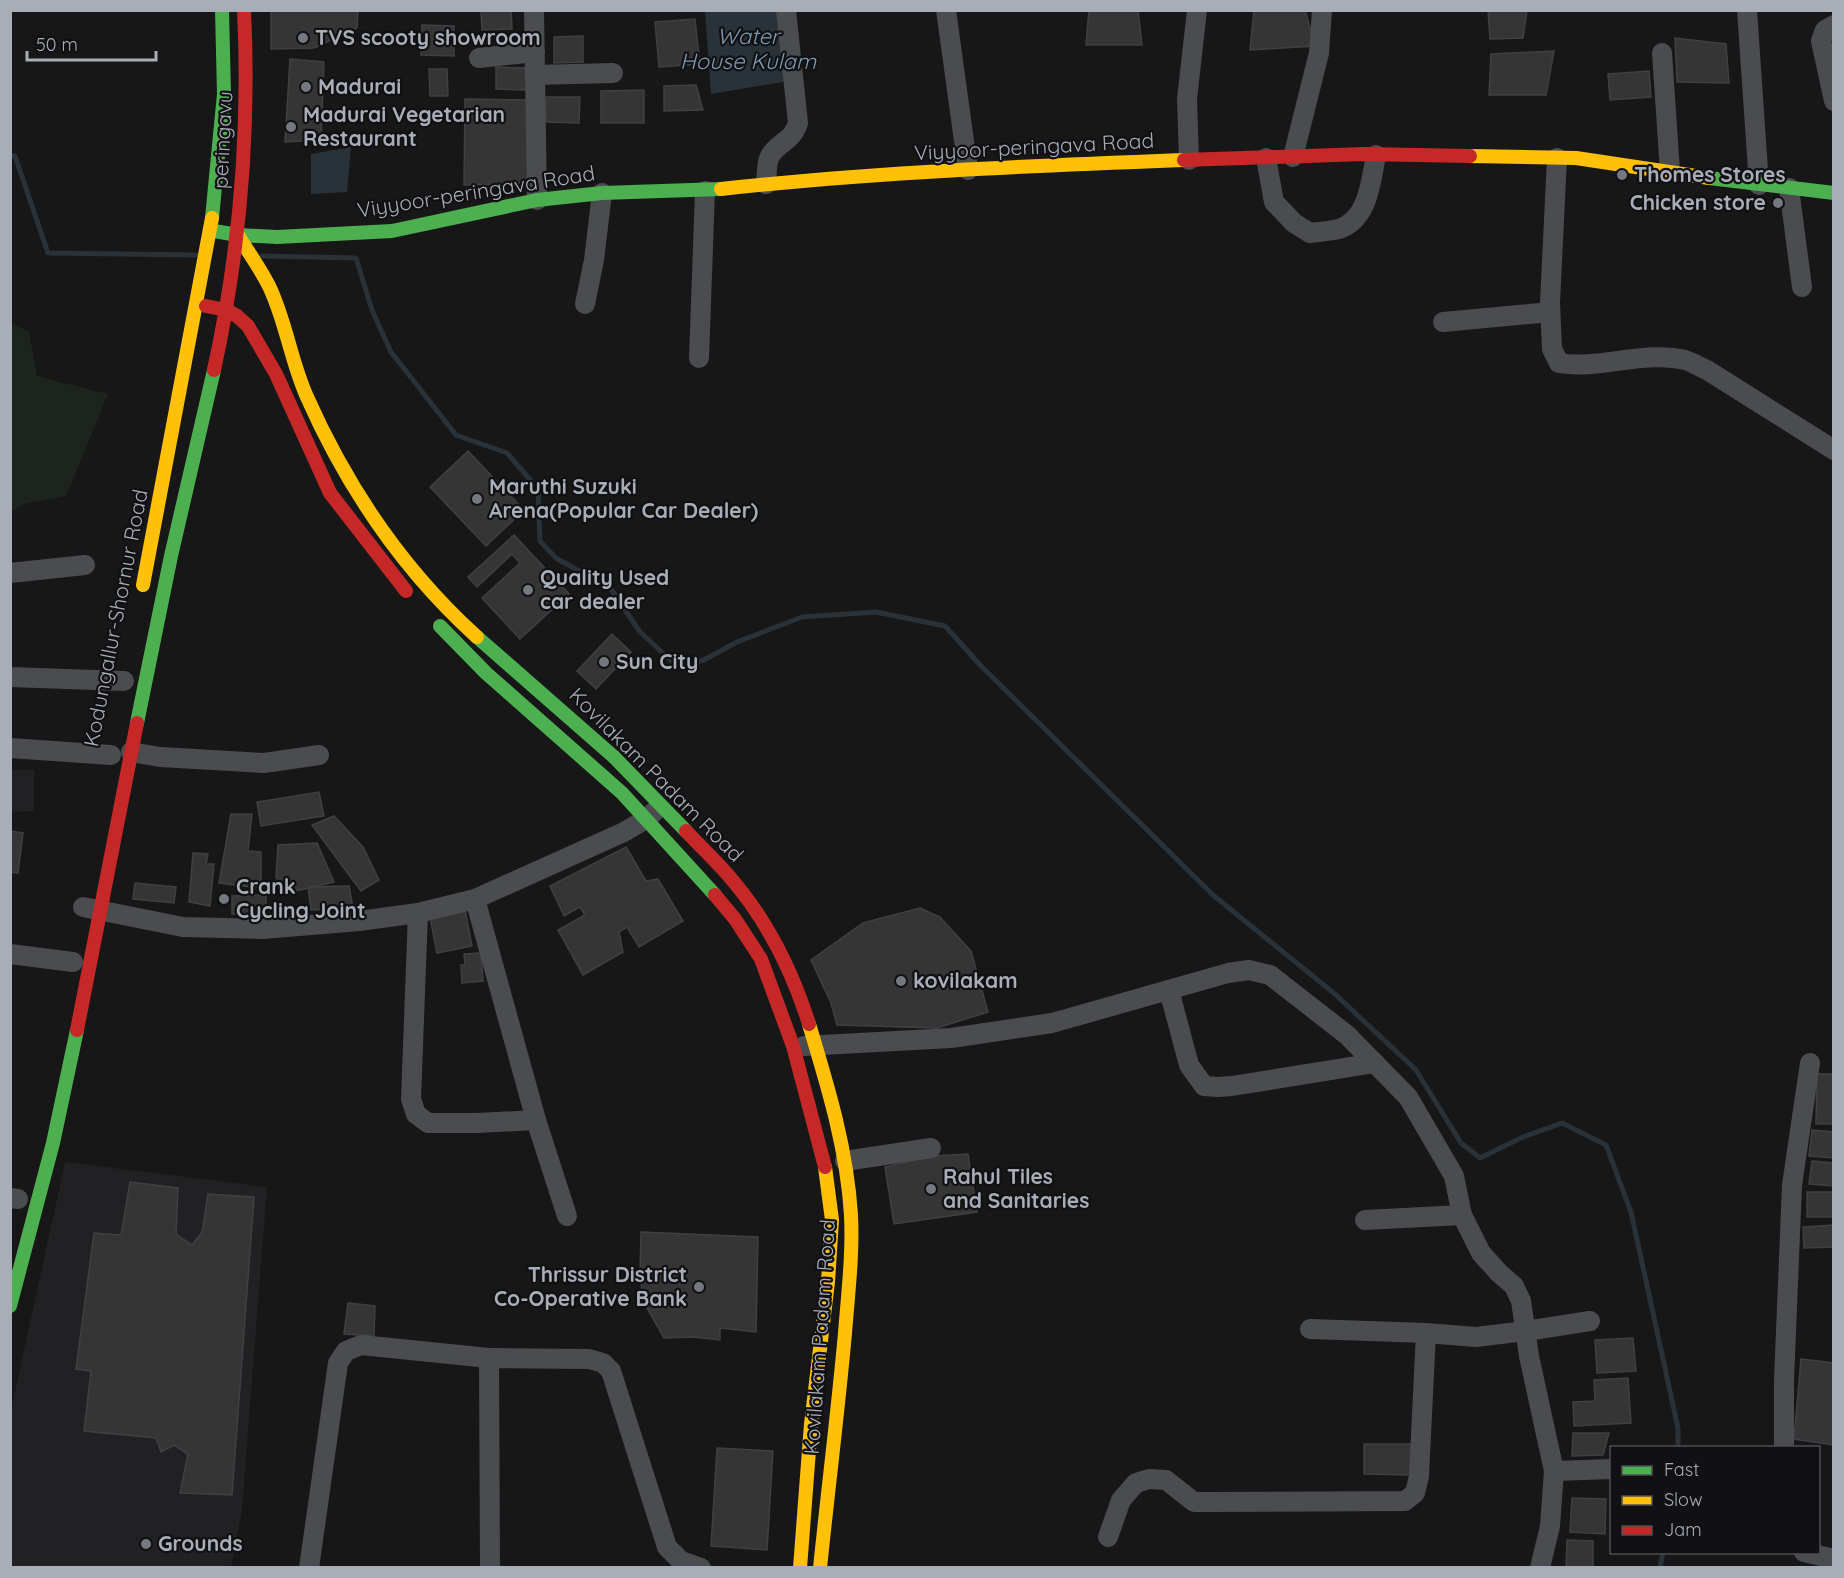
<svg xmlns="http://www.w3.org/2000/svg" width="1844" height="1578" font-family="Quicksand,sans-serif">
<rect width="100%" height="100%" fill="#171717"/>
<g fill="#212123">
<polygon points="11,770 34,770 34,811 11,812"/>
<polygon points="65,1162 267,1187 242,1510 231,1567 11,1568 11,1410"/>
</g>
<polygon fill="#1d241e" points="11,323 29,332 37,376 108,394 66,496 24,504 11,512"/>
<g fill="#2a3239">
<polygon points="705,11 780,11 794,80 711,94"/>
<polygon points="351,147 347,192 311,194 311,154"/>
</g>
<g fill="none" stroke-linecap="round" stroke-linejoin="round">
<g stroke="#2a3239" stroke-width="5">
<polyline points="10,156 15,156 48,253 196,255"/>
<polyline points="262,256 356,258 372,310 391,352 456,435 507,453 538,489 540,541 556,558 611,589 640,632 678,667 704,660 737,642 802,617 876,612 945,626 981,666 1213,895 1336,995 1416,1070 1461,1143 1480,1158 1523,1137 1562,1123 1606,1145 1631,1212 1678,1428 1678,1448"/>
<polyline points="1660,1568 1663,1552"/>
</g>
</g>
<g fill="#353536" stroke="#3f4043" stroke-width="1.5">
<polygon points="271,10 358,10 357,28 314,48 271,49"/>
<polygon points="481,10 511,10 512,29 482,30"/>
<polygon points="1089,10 1138,10 1142,45 1086,45"/>
<polygon points="1254,10 1305,10 1315,46 1250,50"/>
<polygon points="1488,10 1527,10 1523,38 1490,39"/>
<polygon points="695,19 700,64 659,67 655,22"/>
<polygon points="422,25 454,26 454,56 421,55"/>
<polygon points="583,36 583,62 554,63 554,37"/>
<polygon points="1675,38 1726,44 1729,83 1677,82"/>
<polygon points="1554,51 1546,95 1489,95 1491,54"/>
<polygon points="290,59 324,62 321,140 285,142"/>
<polygon points="496,67 526,68 526,90 496,89"/>
<polygon points="429,69 447,69 448,96 430,96"/>
<polygon points="1649,71 1651,97 1610,100 1608,74"/>
<polygon points="696,85 703,110 664,111 664,86"/>
<polygon points="644,90 644,123 601,123 601,91"/>
<polygon points="546,97 580,97 579,123 546,122"/>
<polygon points="465,99 530,100 537,183 464,185"/>
<polygon points="468,451 524,510 486,546 430,487"/>
<polygon points="514,535 569,594 520,639 482,598 520,563 512,554 477,587 468,577"/>
<polygon points="612,634 631,652 596,689 577,671"/>
<polygon points="319,792 324,816 261,826 257,802"/>
<polygon points="231,814 252,814 248,851 261,852 261,888 219,883"/>
<polygon points="334,816 363,847 379,880 361,891 312,825"/>
<polygon points="10,831 23,833 18,873 10,872"/>
<polygon points="317,843 334,882 284,894 276,877 278,845"/>
<polygon points="626,847 646,881 658,879 683,921 639,947 627,927 619,932 623,952 583,975 558,930 585,915 580,907 564,916 550,886"/>
<polygon points="193,853 208,854 206,864 214,864 210,906 189,902"/>
<polygon points="135,883 176,887 174,903 133,899"/>
<polygon points="349,886 353,908 311,910 308,887"/>
<polygon points="266,895 266,914 232,914 232,896"/>
<polygon points="920,908 940,917 971,951 988,1012 937,1028 837,1025 831,1003 811,960 863,923"/>
<polygon points="465,910 472,946 437,953 430,917"/>
<polygon points="481,953 483,981 462,983 461,965 465,965 464,954"/>
<polygon points="1817,1074 1834,1074 1834,1124 1816,1124"/>
<polygon points="1812,1130 1834,1132 1834,1158 1809,1156"/>
<polygon points="968,1154 977,1212 894,1224 885,1167 933,1156"/>
<polygon points="1812,1161 1834,1163 1834,1186 1809,1184"/>
<polygon points="130,1182 178,1188 176,1234 192,1245 202,1232 208,1194 254,1197 232,1495 180,1493 188,1454 174,1445 161,1452 156,1438 84,1431 91,1371 76,1369 94,1233 121,1235"/>
<rect x="1807" y="1192" width="27" height="25"/>
<polygon points="1834,1225 1834,1247 1804,1248 1803,1227"/>
<polygon points="641,1232 758,1237 756,1332 720,1328 720,1340 693,1337 664,1338 643,1301 640,1273"/>
<polygon points="348,1303 375,1306 374,1336 344,1334"/>
<polygon points="1633,1338 1636,1371 1597,1373 1595,1340"/>
<polygon points="1801,1359 1834,1363 1833,1445 1794,1439"/>
<polygon points="1628,1378 1631,1423 1574,1426 1573,1402 1595,1401 1594,1380"/>
<polygon points="1573,1433 1609,1433 1603,1455 1572,1456"/>
<polygon points="1364,1444 1412,1444 1412,1475 1364,1474"/>
<polygon points="717,1448 773,1451 767,1550 711,1546"/>
<polygon points="1572,1498 1606,1499 1605,1534 1570,1532"/>
<polygon points="1567,1540 1593,1541 1593,1568 1566,1568"/>
</g>
<g fill="none" stroke-linecap="round" stroke-linejoin="round">
<g stroke="#4b4c50" stroke-width="20">
<polyline points="534,10 537,200"/>
<polyline points="946,10 968,170"/>
<polyline points="1747,10 1759,185"/>
<polyline points="1834,25 1825,30 1821,41 1834,101"/>
<polyline points="1662,53 1670,172"/>
<polyline points="479,58 535,52"/>
<polyline points="535,75 613,73"/>
<polyline points="1293,157 1319,53 1322,10"/>
<path d="M1266,158L1274,202L1294,223L1310,233C1319,232 1330,231 1339,229C1369,219 1371,180 1376,155"/>
<path d="M1557,158L1550,303L1552,349L1559,363C1599,370 1644,350 1685,360C1692,362 1700,367 1707,370L1834,450"/>
<polyline points="1189,160 1187,99 1197,10"/>
<path d="M766,184C767,176 766,163 770,156C779,141 792,142 798,123L786,10"/>
<polyline points="1789,188 1802,287"/>
<polyline points="585,304 594,260 602,193"/>
<polyline points="1443,322 1550,312"/>
<polyline points="699,358 705,191"/>
<polyline points="10,573 85,565"/>
<polyline points="10,677 124,681"/>
<polyline points="10,748 111,755"/>
<polyline points="131,752 160,757 264,763 319,755"/>
<polyline points="83,907 183,927 263,929 359,921 418,913 475,899 624,832 646,819 655,811"/>
<polyline points="418,913 411,1099 416,1114 428,1123 477,1123 536,1120 475,899"/>
<polyline points="10,954 73,962"/>
<polyline points="1169,990 1189,1065 1204,1086 1218,1087 1232,1086 1375,1063"/>
<polyline points="804,1046 951,1038 1052,1023 1228,973 1249,970 1270,975 1347,1035 1408,1097 1454,1176 1462,1215 1481,1253 1499,1273 1514,1286 1521,1301 1529,1356 1554,1471 1550,1526 1540,1568"/>
<polyline points="536,1120 567,1216"/>
<polyline points="845,1161 931,1148"/>
<polyline points="10,1198 18,1199"/>
<polyline points="1365,1220 1462,1215"/>
<polyline points="1310,1329 1426,1333"/>
<polyline points="1784,1448 1784,1380 1792,1185 1810,1063"/>
<polyline points="1554,1471 1612,1469"/>
<polyline points="1108,1537 1121,1500 1136,1483 1149,1479 1166,1480 1194,1502 1199,1502 1405,1501 1415,1493 1419,1476 1426,1333 1476,1337 1526,1331 1590,1321"/>
<polyline points="1804,1552 1834,1559"/>
<polyline points="309,1568 338,1363 346,1351 361,1345 489,1358"/>
<polyline points="490,1568 489,1358 589,1359 603,1363 611,1371 667,1547 681,1561 701,1568"/>
</g>
<g stroke="#4caf50" stroke-width="14">
<polyline points="1709,178 1834,193"/>
<polyline points="212,218 224,94 222,10"/>
<polyline points="214,231 238,235 277,237 392,231 537,200 602,193 721,189"/>
<polyline points="440,626 486,673 622,793 715,895"/>
<polyline points="477,637 614,757 686,831"/>
<polyline points="137,723 171,556 214,370"/>
<polyline points="10,1306 53,1143 77,1030"/>
</g>
<g stroke="#ffc107" stroke-width="14">
<polyline points="1470,156 1576,158 1709,178"/>
<path d="M721,189C875,172 1030,166 1184,160"/>
<path d="M238,235C248,252 260,268 269,286C286,321 291,362 307,397C347,487 404,571 477,637"/>
<polyline points="143,585 212,218"/>
<path d="M809,1024C828,1087 847,1149 851,1215C853,1254 848,1294 845,1333C838,1411 828,1490 820,1568"/>
<polyline points="800,1568 811,1424 828,1282 832,1220 825,1167"/>
</g>
<g stroke="#c62828" stroke-width="14">
<polyline points="1184,160 1365,154 1470,156"/>
<polyline points="206,306 226,310 237,316 248,326 276,374 330,493 406,591"/>
<path d="M214,370C240,251 250,132 244,10"/>
<path d="M686,831C700,846 715,860 728,875C765,917 792,970 809,1024"/>
<polyline points="715,895 735,919 761,959 793,1046 825,1167"/>
<polyline points="77,1030 137,723"/>
</g>
</g>
<g fill="#757880" stroke="#111113" stroke-width="2">
<circle cx="303" cy="38" r="6"/>
<circle cx="306" cy="87" r="6"/>
<circle cx="291" cy="127" r="6"/>
<circle cx="1622" cy="175" r="6"/>
<circle cx="1778" cy="203" r="6"/>
<circle cx="477" cy="499" r="6"/>
<circle cx="528" cy="590" r="6"/>
<circle cx="604" cy="662" r="6"/>
<circle cx="224" cy="899" r="6"/>
<circle cx="901" cy="981" r="6"/>
<circle cx="931" cy="1189" r="6"/>
<circle cx="699" cy="1287" r="6"/>
<circle cx="146" cy="1544" r="6"/>
</g>
<g text-anchor="middle" stroke-width="4.5" stroke-linejoin="round" paint-order="stroke">
<g font-size="21" font-weight="bold" fill="#a8adb8" stroke="#111113" text-anchor="start">
<text x="315" y="45">TVS scooty showroom</text>
<text x="318" y="94">Madurai</text>
<text x="303" y="122">Madurai Vegetarian<tspan x="303" dy="24">Restaurant</tspan></text>
<text x="1634" y="182">Thomes Stores</text>
<text x="1766" y="210" text-anchor="end">Chicken store</text>
<text x="489" y="494">Maruthi Suzuki<tspan x="489" dy="24">Arena(Popular Car Dealer)</tspan></text>
<text x="540" y="585">Quality Used<tspan x="540" dy="24">car dealer</tspan></text>
<text x="616" y="669">Sun City</text>
<text x="236" y="894">Crank<tspan x="236" dy="24">Cycling Joint</tspan></text>
<text x="913" y="988">kovilakam</text>
<text x="943" y="1184">Rahul Tiles<tspan x="943" dy="24">and Sanitaries</tspan></text>
<text x="687" y="1282" text-anchor="end">Thrissur District<tspan x="687" dy="24">Co-Operative Bank</tspan></text>
<text x="158" y="1551">Grounds</text>
</g>
<g font-size="21" fill="#a8adb8" stroke="#111113">
<text transform="translate(223 140) rotate(-87)" y="7">peringavu</text>
<text transform="translate(1034 147) rotate(-3)" y="7">Viyyoor-peringava Road</text>
<text transform="translate(476 192) rotate(-9)" y="7">Viyyoor-peringava Road</text>
<text transform="translate(116 618) rotate(-79)" y="7">Kodungallur-Shornur Road</text>
<text transform="translate(656 775) rotate(45)" y="7">Kovilakam Padam Road</text>
<text transform="translate(820 1337) rotate(-86)" y="7">Kovilakam Padam Road</text>
</g>
<g font-size="22" font-style="italic" fill="#7f9bb3" stroke="#111113">
<text x="748" y="44">Water<tspan x="748" dy="25">House Kulam</tspan></text>
</g>
</g>
<rect width="1844" height="1578" fill="none" stroke="#a8adb8" stroke-width="24"/>
<rect x="1610" y="1446" width="210" height="108" fill="#111113" stroke="#4d4f55" stroke-width="1.5"/>
<rect x="1622" y="1466" width="30" height="9" fill="#4caf50" stroke="#4d4f55" stroke-width="1.5"/>
<text x="1664" y="1476" font-size="18" fill="#a8adb8">Fast</text>
<rect x="1622" y="1496" width="30" height="9" fill="#ffc107" stroke="#4d4f55" stroke-width="1.5"/>
<text x="1664" y="1506" font-size="18" fill="#a8adb8">Slow</text>
<rect x="1622" y="1526" width="30" height="9" fill="#c62828" stroke="#4d4f55" stroke-width="1.5"/>
<text x="1664" y="1536" font-size="18" fill="#a8adb8">Jam</text>
<path d="M27 51v9h129v-9" fill="none" stroke="#a8adb8" stroke-width="3"/>
<text x="36" y="51" font-size="18" fill="#a8adb8" stroke="#111113" stroke-width="4.5" paint-order="stroke">50 m</text>
</svg>
